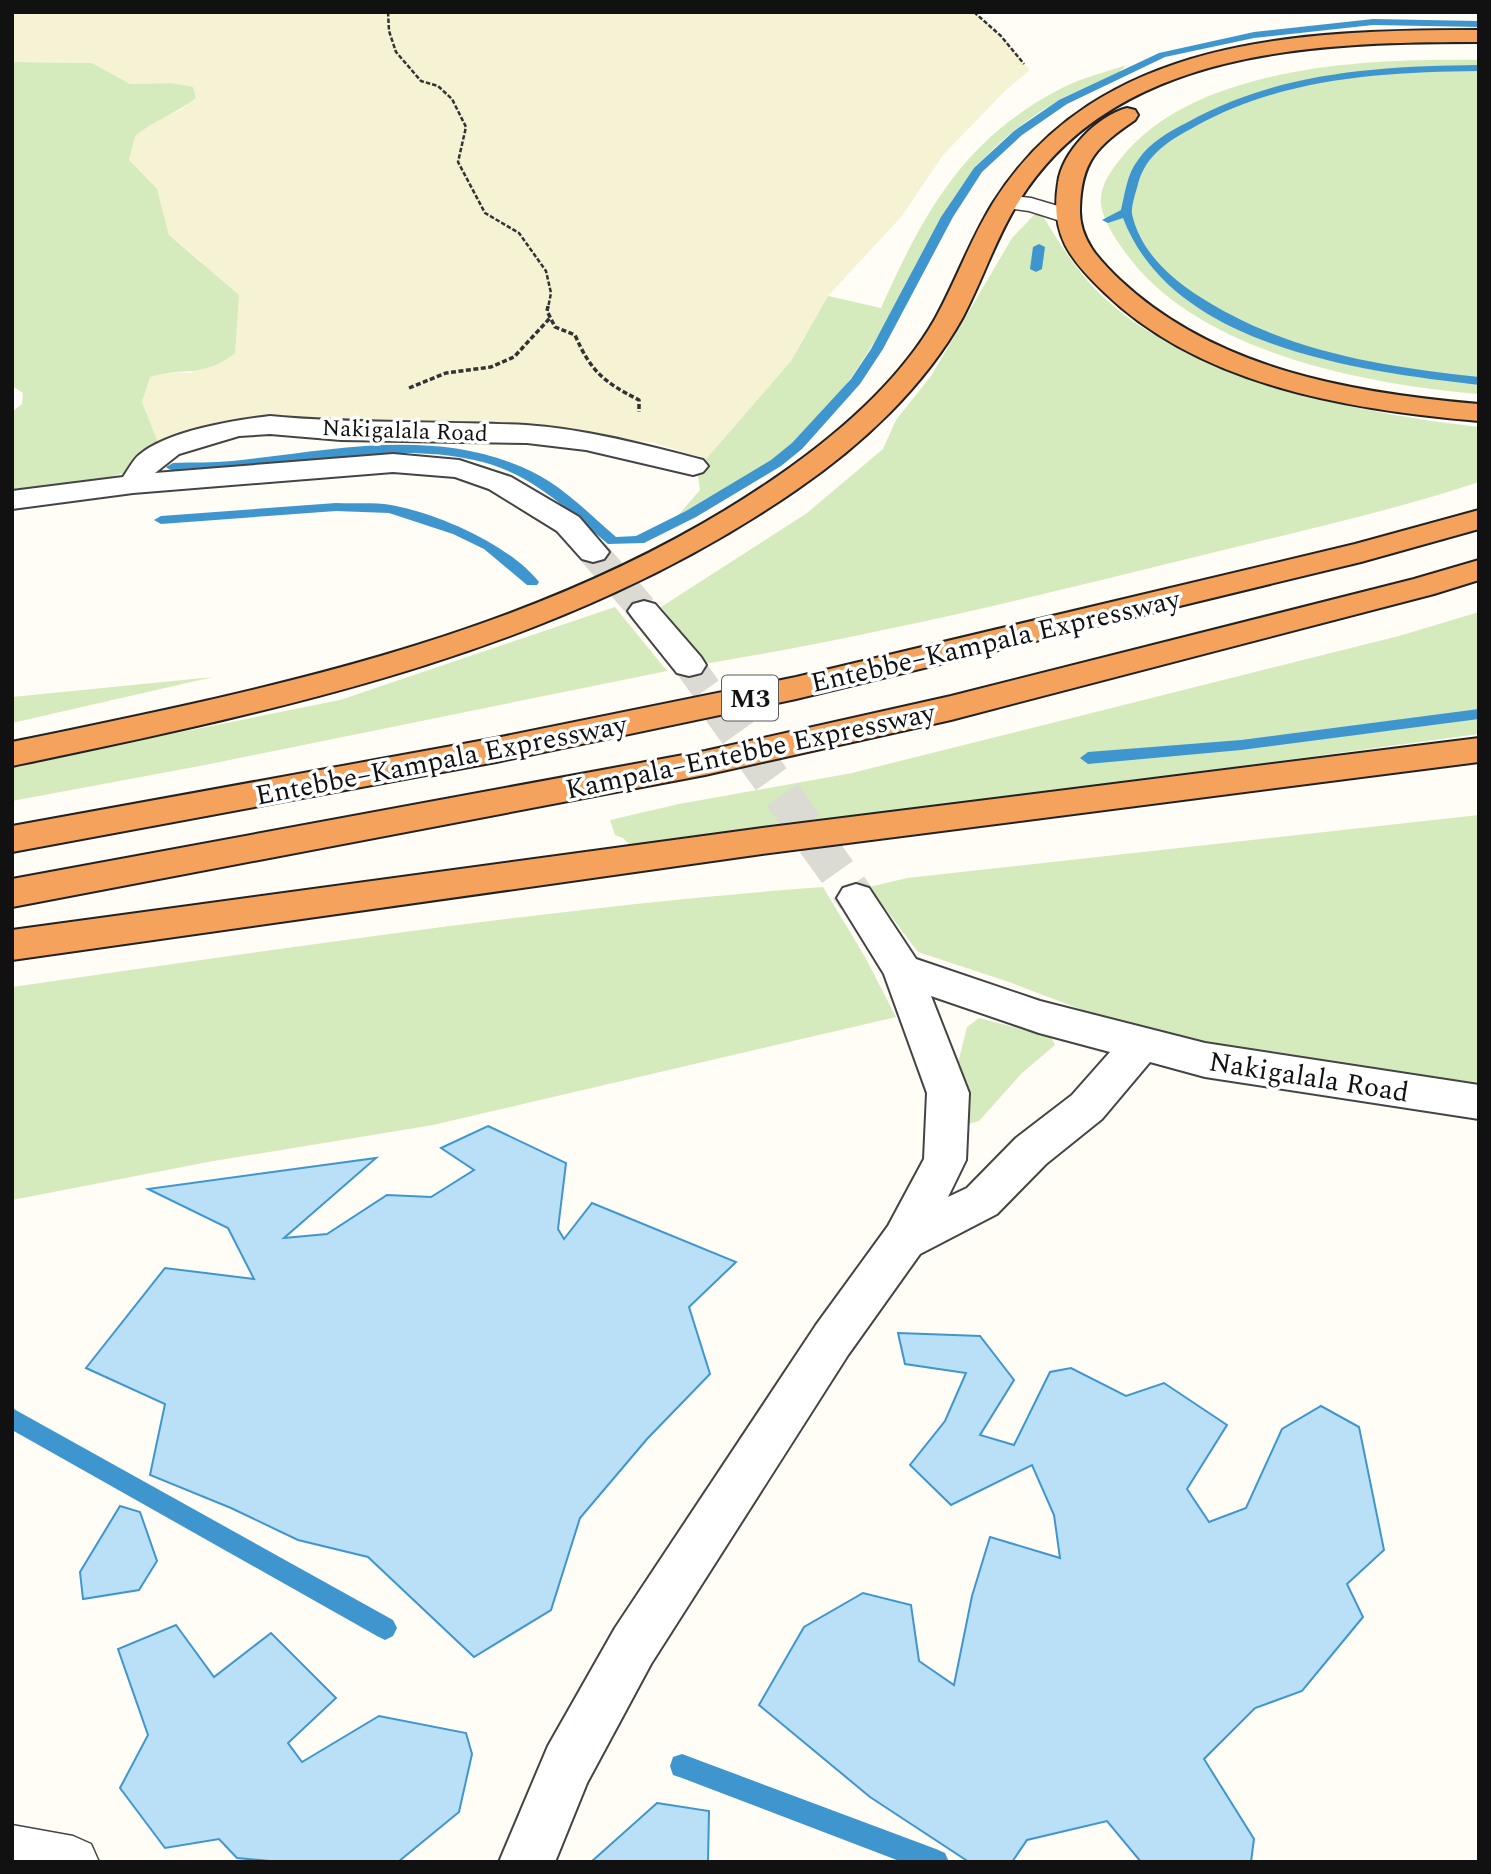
<svg xmlns="http://www.w3.org/2000/svg" width="1491" height="1874" font-family="Spectral,serif">
<rect width="100%" height="100%" fill="#fffdf5"/>
<polygon fill="#f6f3d4" points="12,12 974,12 1001,36 1030,70 1005,91 943,155 902,216 828,296 791,361 706,459 654,443 523,425 248,420 159,445 142,402 149,377 167,372 192,373 201,261 169,235 157,190 129,160 134,136 151,123 180,110 196,98 193,88 171,83 129,84 92,63 12,62"/>
<g fill="#d5ebbd">
<path d="M1479,60V394C1363,384 1196,352 1125,252C1115,238 1104,222 1101,205C1099,187 1111,170 1122,157C1196,65 1369,58 1479,60Z"/>
<path d="M12,62L92,63L130,84L171,83L193,87L196,98C177,113 154,120 135,136L129,160L157,189L169,235L239,295L235,353C202,379 185,366 150,377L142,402L159,445L127,472L93,482L12,489V412L22,404L23,393L12,386Z"/>
<path d="M1126,65C1114,82 1084,87 1066,97C1034,113 1006,135 982,161C942,204 922,261 893,311C864,359 832,415 786,449C752,476 712,497 674,520L700,490L698,476L706,459L791,361L828,296L881,308C924,212 964,139 1060,89C1080,78 1104,73 1126,65Z"/>
<path d="M1041,213C1057,239 1072,264 1093,287C1181,379 1357,413 1479,427V482C1385,513 1287,534 1191,558C1030,598 868,637 704,664L661,607L807,513L883,449L896,420L931,376L1012,238L1034,215Z"/>
<polygon points="615,607 667,671 205,765 12,801 12,766 340,700"/>
<polygon points="1479,612 1479,734 633,848 623,838 615,835 610,820 679,804 852,773 1399,636"/>
<polygon points="213,677 12,723 12,697"/>
<polygon points="1479,815 1479,1083 1220,1047 1117,1023 1009,982 918,952 869,887 907,878"/>
<path d="M823,887L865,957L896,1017L433,1125L208,1162L12,1200V987C282,949 552,907 823,887Z"/>
<polygon points="979,1018 1051,1037 1055,1045 1022,1073 979,1121 968,1124 965,1118 968,1095 958,1063 967,1027"/>
</g>
<g fill="#b9e0f7" stroke="#3f96cf" stroke-width="2">
<polygon points="488,1126 566,1163 558,1229 564,1239 592,1203 736,1262 689,1307 710,1374 647,1439 580,1518 551,1610 474,1657 368,1557 298,1540 231,1508 150,1475 165,1404 86,1368 165,1268 254,1279 228,1228 148,1189 376,1158 284,1238 327,1234 387,1195 431,1197 474,1170 441,1148"/>
<polygon points="898,1333 980,1336 1014,1380 980,1435 1014,1445 1050,1372 1071,1368 1126,1396 1164,1383 1227,1425 1187,1489 1209,1522 1246,1508 1282,1429 1321,1406 1359,1427 1384,1550 1347,1584 1363,1617 1302,1691 1255,1708 1204,1759 1254,1839 1251,1862 1141,1862 1107,1821 1027,1840 1012,1862 969,1862 870,1797 759,1705 804,1627 863,1593 911,1605 919,1661 954,1685 972,1596 990,1537 1060,1558 1054,1515 1032,1465 951,1505 910,1465 945,1421 966,1373 905,1364"/>
<polygon points="120,1506 140,1512 157,1561 139,1590 83,1599 80,1572"/>
<polygon points="176,1625 214,1677 271,1633 336,1698 288,1743 302,1762 379,1716 466,1733 472,1754 459,1812 398,1862 281,1862 237,1858 219,1839 165,1848 120,1788 148,1735 118,1649"/>
<polygon points="657,1803 709,1811 708,1862 591,1862"/>
</g>
<g fill="none" stroke-linecap="round" stroke-linejoin="round">
<g fill="#3f96cf" fill-rule="evenodd">
<path d="M1373,19L1479,21V27L1373,25L1254,38L1165,57L1067,104L1022,135L982,172L953,217L883,349L860,384L802,449L781,466L696,517L644,543L608,544C565,508 531,472 474,460C388,441 304,466 218,470C205,471 176,476 166,467L173,463C193,462 212,463 232,461C329,451 429,427 522,467C560,483 586,511 616,537L636,536L686,511L771,460L792,443L851,379L871,349L941,217L974,168L1014,131L1059,100L1159,53L1254,32Z"/>
<path d="M1479,65V71C1381,72 1283,78 1196,126C1170,140 1146,154 1138,184C1136,192 1131,206 1132,214C1140,250 1168,276 1197,295C1283,351 1379,366 1479,377V385C1359,371 1172,347 1123,218L1108,223L1102,220L1121,210C1125,193 1127,174 1138,160C1150,142 1170,131 1188,122C1278,72 1379,66 1479,65Z"/>
<polygon points="1039,244 1045,247 1042,269 1036,272 1030,269 1033,247"/>
<path d="M336,503C354,504 373,502 391,505C437,513 510,545 539,582L537,585H527L484,549L453,534L389,513L336,511L161,524L154,520L161,516Z"/>
<polygon points="1479,709 1479,719 1241,750 1088,764 1080,758 1088,752 1241,740"/>
<polygon points="12,1408 393,1620 397,1628 393,1636 385,1640 377,1636 12,1430"/>
<polygon points="682,1754 936,1849 945,1853 949,1862 902,1862 682,1778 673,1775 670,1766 673,1757"/>
</g>
<g stroke="#dbdad3" stroke-width="30" stroke-dasharray="30 15" stroke-linecap="butt">
<polyline points="593,552 644,611"/>
<polyline points="689,665 717,704"/>
</g>
<polyline stroke="#dbdad3" stroke-width="38" stroke-dasharray="38 19" stroke-linecap="butt" points="716,702 856,898"/>
<defs>
<g id="lane">
<polygon points="1006,195 1031,198 1075,211 1078,216 1075,221 1067,223 1029,211 998,207 995,202 998,197"/>
<polygon points="12,1825 73,1836 91,1844 99,1862 12,1862"/>
</g>
<g id="street">
<path d="M270,416C355,424 440,421 526,425C586,429 645,445 703,460L708,466L703,472L693,475L586,450L527,443L341,440L270,434L239,436L179,454L155,473L393,454L459,460L511,477L579,517L609,552L604,559L593,562L582,559L557,531L489,489L455,477L393,472L133,493L12,509V491L123,477C128,470 133,460 139,455C167,431 234,420 270,416Z"/>
<polygon points="644,601 655,604 701,657 706,665 701,673 689,676 677,673 633,618 628,611 633,604"/>
<path d="M856,884L869,888L916,959L1040,1001L1205,1043L1479,1085V1119L1205,1077L1150,1062L1102,1119L1046,1164L997,1214L920,1254L848,1355L651,1664L587,1783L555,1862H499L548,1746L615,1628L816,1325L888,1226L924,1159L927,1093L884,974L837,898L843,888ZM931,996L1039,1033L1110,1052L1072,1095L1016,1138L967,1188L948,1197L966,1160L969,1093Z"/>
</g>
<g id="highway">
<path d="M1479,30V42C1318,42 1115,47 1019,201C996,237 983,279 963,317C925,386 861,446 796,490C561,652 287,708 12,766V742C278,687 551,633 778,476C837,435 899,382 935,319C956,281 970,240 993,203C1098,36 1302,30 1479,30Z"/>
<path d="M1127,108L1135,110L1138,115L1135,120C1097,146 1081,161 1080,209C1079,239 1099,260 1120,280C1216,370 1353,393 1479,404V421C1351,410 1201,386 1105,293C1069,259 1050,234 1058,183C1062,152 1097,116 1127,108Z"/>
<polygon points="1479,510 1479,529 1361,562 796,699 496,762 12,852 12,826 496,738 796,677 1355,544"/>
<polygon points="1479,560 1479,580 1434,594 951,720 705,775 12,907 12,879 705,751 951,696 1414,579"/>
<polygon points="1479,738 1479,762 755,855 12,960 12,930 755,829"/>
</g>
</defs>
<use href="#lane" stroke="#444" stroke-width="3"/>
<use href="#street" stroke="#444" stroke-width="4"/>
<use href="#highway" stroke="#222" stroke-width="4"/>
<g stroke="#333" stroke-width="2.5" stroke-dasharray="4.5 2" stroke-linecap="butt">
<polyline points="388,12 389,31 396,52 421,81 438,86 452,99 466,127 458,162 485,213 519,233 546,271 551,293 548,308"/>
<polyline points="974,12 1001,36 1024,64"/>
</g>
<g stroke="#333" stroke-width="3.5" stroke-dasharray="5 2.5" stroke-linecap="butt">
<path d="M548,306L547,311L555,327L575,335C591,372 604,382 639,400V412"/>
<polyline points="409,388 446,373 491,367 514,357 550,318"/>
</g>
<use href="#lane" fill="#fff" fill-rule="evenodd"/>
<use href="#street" fill="#fff" fill-rule="evenodd"/>
<use href="#highway" fill="#f5a25d" fill-rule="evenodd"/>
</g>
<g text-anchor="middle" stroke-width="7" stroke-linejoin="round" paint-order="stroke">
<g font-size="23" fill="#111" stroke="#fff">
<text transform="translate(405 430) rotate(2)" y="8">Nakigalala Road</text>
</g>
<rect fill="#fff" stroke="#585858" stroke-width="2" x="722" y="675.5" width="56" height="45" rx="5"/>
<g font-size="26" font-weight="bold" fill="#111">
<text x="750" y="707">M3</text>
</g>
<g font-size="28" fill="#111" stroke="#fff">
<text transform="translate(995 640) rotate(-13)" y="10">Entebbe–Kampala Expressway</text>
<text transform="translate(750 750) rotate(-12)" y="10">Kampala–Entebbe Expressway</text>
<text transform="translate(441 759) rotate(-11)" y="10">Entebbe–Kampala Expressway</text>
<text transform="translate(1309 1076) rotate(9)" y="10">Nakigalala Road</text>
</g>
</g>
<rect width="1491" height="1874" fill="none" stroke="#111111" stroke-width="28"/>
</svg>
